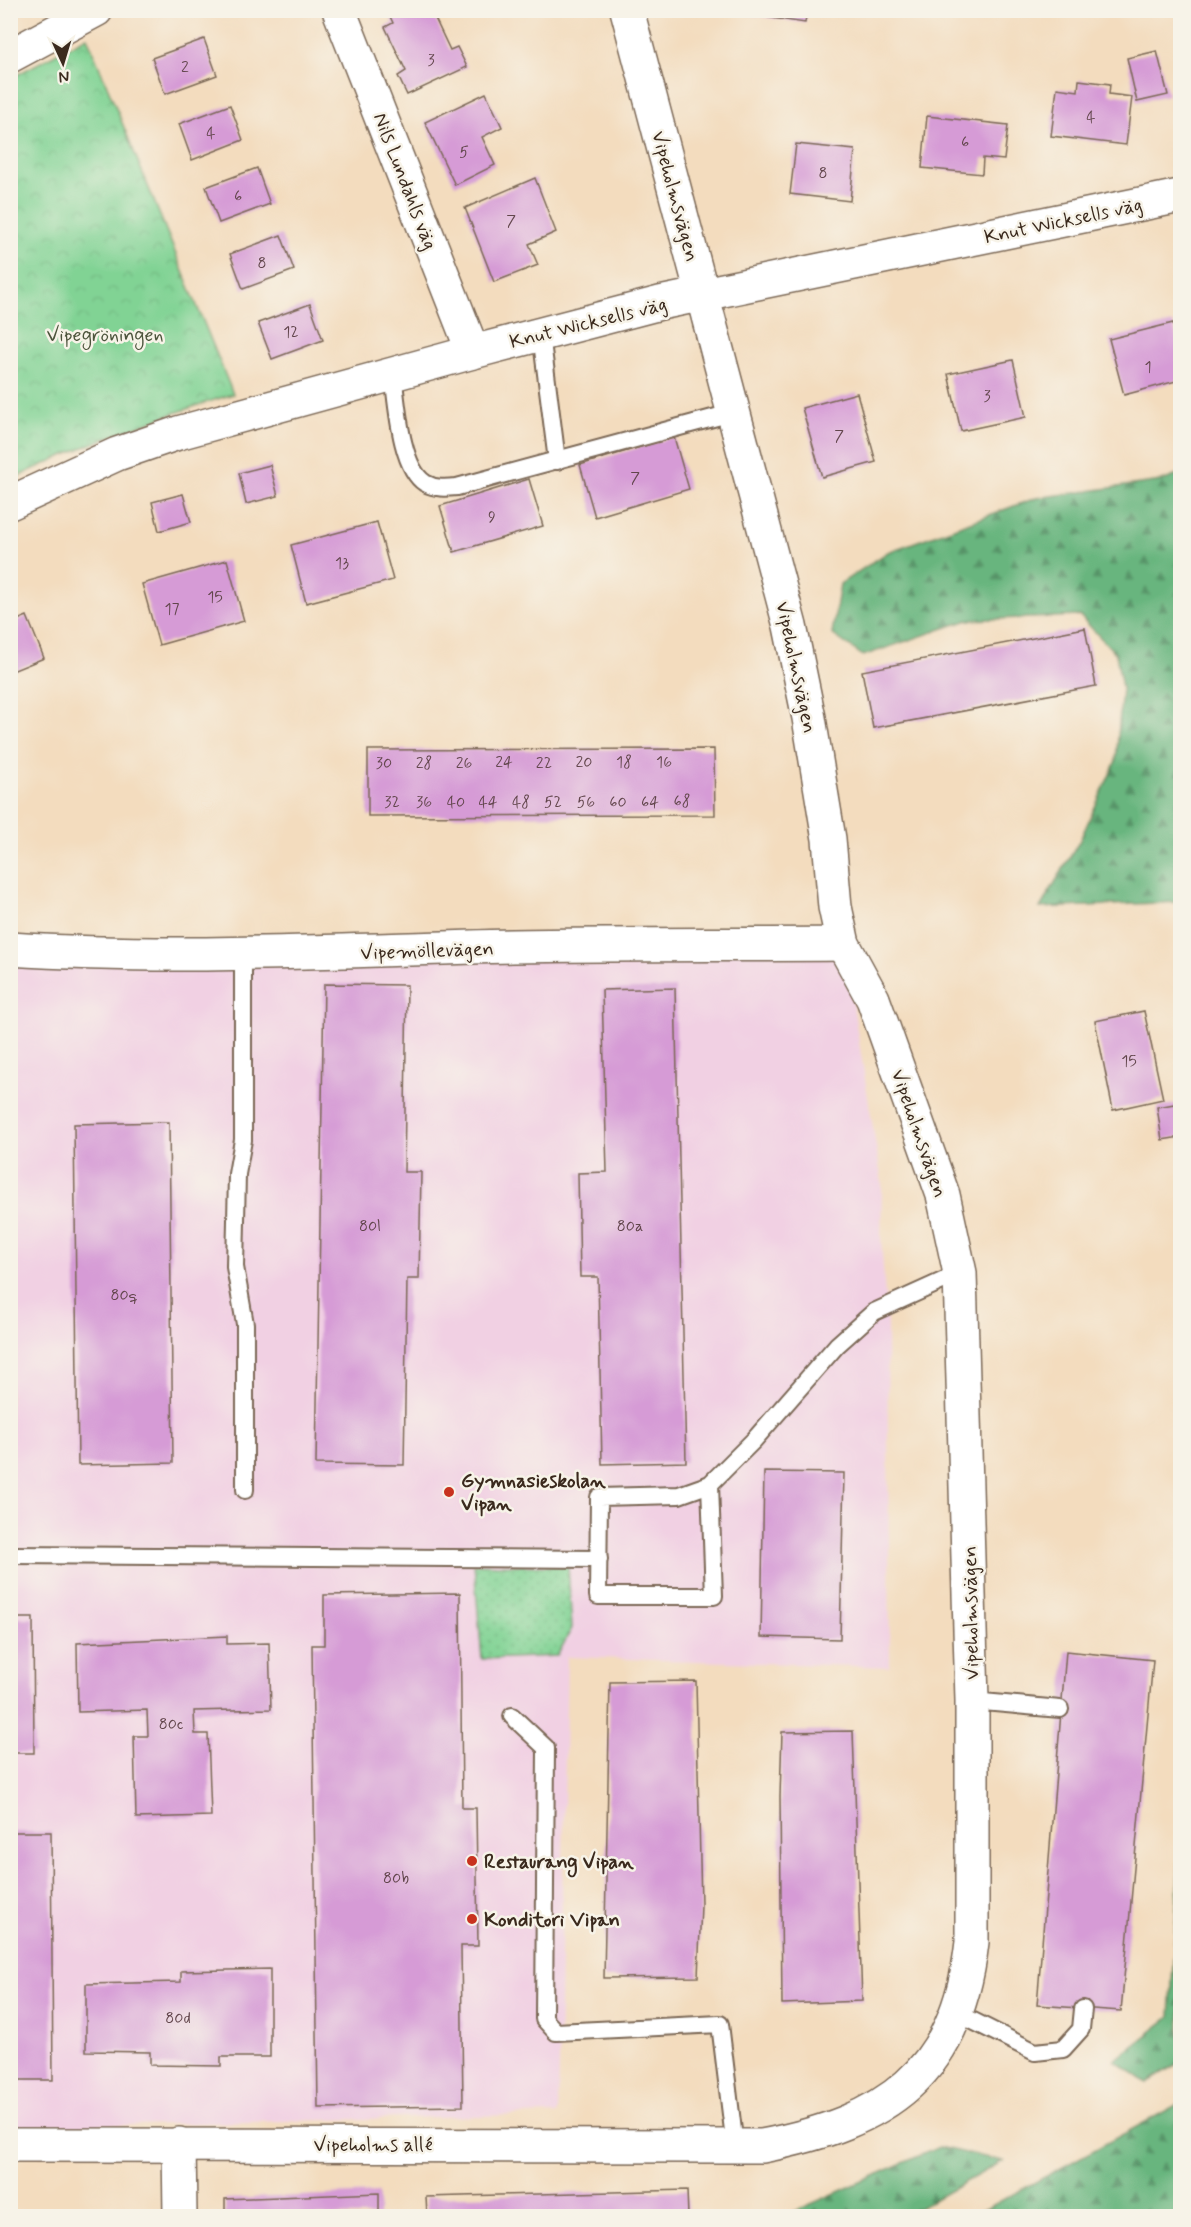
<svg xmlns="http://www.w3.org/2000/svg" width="1191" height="2227" font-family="Mynerve,sans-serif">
<defs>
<pattern id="grass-dots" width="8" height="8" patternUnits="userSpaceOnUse" patternTransform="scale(1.5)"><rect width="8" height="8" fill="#81d394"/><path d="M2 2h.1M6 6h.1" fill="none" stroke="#70b57f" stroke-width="1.8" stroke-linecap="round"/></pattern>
<pattern id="forest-firs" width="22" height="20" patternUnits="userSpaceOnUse" patternTransform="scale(1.5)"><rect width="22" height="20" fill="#68b57e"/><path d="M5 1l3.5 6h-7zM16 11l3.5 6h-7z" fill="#579367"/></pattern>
<pattern id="park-crowns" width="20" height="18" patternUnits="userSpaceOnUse" patternTransform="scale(1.5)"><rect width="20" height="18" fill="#81d394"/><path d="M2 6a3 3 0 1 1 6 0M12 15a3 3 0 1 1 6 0" fill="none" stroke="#70b57f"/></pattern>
</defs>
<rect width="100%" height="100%" fill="#f7f3e8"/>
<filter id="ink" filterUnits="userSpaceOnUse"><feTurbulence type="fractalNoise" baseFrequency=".0167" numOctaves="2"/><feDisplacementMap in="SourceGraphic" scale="12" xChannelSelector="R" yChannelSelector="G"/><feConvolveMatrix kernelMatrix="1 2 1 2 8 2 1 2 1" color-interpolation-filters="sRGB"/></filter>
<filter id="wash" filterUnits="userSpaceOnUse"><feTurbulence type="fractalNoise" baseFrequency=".008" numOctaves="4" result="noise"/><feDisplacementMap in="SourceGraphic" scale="24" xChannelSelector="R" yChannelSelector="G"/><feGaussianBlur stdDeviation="1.35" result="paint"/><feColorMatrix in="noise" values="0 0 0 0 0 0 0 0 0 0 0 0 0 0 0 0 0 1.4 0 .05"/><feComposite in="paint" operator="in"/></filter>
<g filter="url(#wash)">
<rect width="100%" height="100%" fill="#f3dcbe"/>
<polygon fill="#f1d0e3" points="843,944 882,1183 881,1237 887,1326 890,1667 567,1657 558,2114 11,2128 10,949"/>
<polygon fill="url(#grass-dots)" stroke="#5e7e59" stroke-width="1.5" points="474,1564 568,1567 572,1628 557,1656 482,1659"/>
<g fill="url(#forest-firs)" stroke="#52704e" stroke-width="1.5">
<polygon points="1180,474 1180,902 1040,908 1079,842 1116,761 1122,688 1116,654 1080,616 968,620 863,656 832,634 840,584 888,552 1036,498 1162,481"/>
<polygon points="1180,1846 1180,2063 1147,2083 1115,2060 1170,2017"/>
<polygon points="1180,2103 1180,2216 972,2216 973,2216"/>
<polygon points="939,2147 1003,2161 905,2216 784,2216"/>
</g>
<path fill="url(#park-crowns)" stroke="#5e7e59" stroke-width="1.5" d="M87,37L233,394C156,418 83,444 11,480V78Z"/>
<g id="blocks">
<g fill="#d69bd6">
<polygon points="387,10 431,10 450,50 457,47 467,67 407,95 398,76 406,71 385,27 393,23"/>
<polygon points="745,10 807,10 805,23 745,14"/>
<polygon points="204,39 217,75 165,94 152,58"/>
<polygon points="1157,51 1168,95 1137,102 1127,58"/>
<polygon points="1079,80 1110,84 1109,94 1132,97 1126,145 1051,136 1057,88 1078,91"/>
<polygon points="486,93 502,127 482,137 495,165 455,185 425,122"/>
<polygon points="230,105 243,140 192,160 179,124"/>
<polygon points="927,116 1008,125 1004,160 983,158 982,174 922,168"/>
<polygon points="796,144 855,150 850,201 790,194"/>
<polygon points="257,168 270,204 219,223 206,187"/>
<polygon points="535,178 556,232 529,244 538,265 494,282 465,208"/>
<polygon points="281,235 294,270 243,289 230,254"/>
<polygon points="310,304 323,340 272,359 258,323"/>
<polygon points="1173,323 1180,351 1180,380 1124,395 1109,339"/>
<polygon points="1013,360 1026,417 961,431 948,374"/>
<polygon points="857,393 876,462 822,477 802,408"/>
<polygon points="674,437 689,489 595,517 580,465"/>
<polygon points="270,465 278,496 246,504 239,473"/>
<polygon points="529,479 543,526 454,552 440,506"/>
<polygon points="183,494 191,522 159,531 152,502"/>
<polygon points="377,522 393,580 306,603 291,545"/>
<polygon points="227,560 244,621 159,645 142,584"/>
<polygon points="27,616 44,658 10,672 10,623"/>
<polygon points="1085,628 1096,686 873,728 862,671"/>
<polygon points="714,749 715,815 368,816 368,750"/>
<polygon points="324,984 407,985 404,1172 421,1172 419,1279 407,1279 404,1465 316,1464"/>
<polygon points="675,988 686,1462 602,1464 598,1277 580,1277 578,1173 607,1172 602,990"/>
<polygon points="1144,1011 1163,1099 1113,1110 1095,1021"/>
<polygon points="1180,1103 1180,1137 1162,1140 1157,1107"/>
<polygon points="169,1122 173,1463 78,1465 74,1124"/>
<polygon points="764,1472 844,1473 840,1639 761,1637"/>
<polygon points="460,1593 462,1808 476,1808 478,1946 461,1946 463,2106 318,2108 312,1645 324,1645 324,1595"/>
<polygon points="10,1618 33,1618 34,1753 10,1753"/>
<polygon points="227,1636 227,1644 269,1643 271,1709 194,1711 195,1734 208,1734 211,1816 136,1818 134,1736 148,1736 147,1710 78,1712 77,1643"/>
<polygon points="1066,1651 1153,1660 1121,2011 1037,2005"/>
<polygon points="696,1681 701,1905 698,1977 604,1978 610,1682"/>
<polygon points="853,1731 862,2001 782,2004 780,1796 782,1732"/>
<polygon points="10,1832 51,1832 53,2080 10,2080"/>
<polygon points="270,1969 270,2057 221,2057 221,2066 150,2065 150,2052 86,2051 86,1984 181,1982 181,1971"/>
<polygon points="687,2190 688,2216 427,2216 426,2197"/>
<polygon points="379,2193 379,2216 225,2216 225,2199"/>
</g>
</g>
</g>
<g filter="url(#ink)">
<use href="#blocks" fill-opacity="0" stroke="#7b6856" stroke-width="1.5"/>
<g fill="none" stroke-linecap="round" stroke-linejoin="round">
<defs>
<g id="service">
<polyline points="541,334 557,461"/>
<path d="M393,374C397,402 400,467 425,483C435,489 446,488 457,487L735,412"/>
<polyline points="243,954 243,1140 237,1174 235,1267 245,1324 245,1490"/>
<polyline points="710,1484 714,1596 598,1596 599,1497 679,1495 710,1484 754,1440 837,1345 874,1312 960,1273"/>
<polyline points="10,1555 599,1559"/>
<polyline points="972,1701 1060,1709"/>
<polyline points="512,1716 546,1748 544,2019 556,2032 720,2024 735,2147"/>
<polyline points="957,2013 1035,2052 1063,2049 1081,2029 1083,2009"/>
</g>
<g id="minor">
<polyline points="339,10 473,352"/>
<polyline points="10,56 96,10"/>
<polyline points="10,503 117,454 178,433 473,352 660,303 1180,196"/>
<path d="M10,949C178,960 345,950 512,946C622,944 733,945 843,944"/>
<polyline points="179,2144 180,2216"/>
<path d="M10,2145L762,2146C886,2122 957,2075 972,1942V1701L960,1273L943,1195L873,999L843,944L835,907L829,839L809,718L790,626L627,10"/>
</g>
</defs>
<use href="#service" stroke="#7b6856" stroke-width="20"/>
<use href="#minor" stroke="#7b6856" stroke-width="36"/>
<use href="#service" stroke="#fff" stroke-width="16"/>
<use href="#minor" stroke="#fff" stroke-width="33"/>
</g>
</g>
<g fill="#c8321e" stroke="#f7f3e8" stroke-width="2">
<circle cx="449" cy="1492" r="6"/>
<circle cx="472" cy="1861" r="6"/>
<circle cx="472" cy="1919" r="6"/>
</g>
<g text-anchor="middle" stroke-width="5" stroke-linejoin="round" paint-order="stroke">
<g font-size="16" fill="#62464c">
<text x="431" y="65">3</text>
<text x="185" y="72">2</text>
<text x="1091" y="122">4</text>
<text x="211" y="138">4</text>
<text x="965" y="147">6</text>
<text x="464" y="157">5</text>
<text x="823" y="178">8</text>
<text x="238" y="201">6</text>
<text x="511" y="226">7</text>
<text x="262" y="268">8</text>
<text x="291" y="337">12</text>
<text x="1148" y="372">1</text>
<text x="987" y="401">3</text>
<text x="839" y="441">7</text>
<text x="635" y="483">7</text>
<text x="492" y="522">9</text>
<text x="342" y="568">13</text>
<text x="215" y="602">15</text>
<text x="172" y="614">17</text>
<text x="504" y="767">24</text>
<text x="584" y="767">20</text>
<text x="624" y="767">18</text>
<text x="664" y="767">16</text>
<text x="384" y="768">30</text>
<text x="424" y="768">28</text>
<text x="464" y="768">26</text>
<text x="544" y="768">22</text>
<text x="682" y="806">68</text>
<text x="392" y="807">32</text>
<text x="424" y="807">36</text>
<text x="456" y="807">40</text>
<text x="488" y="807">44</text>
<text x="521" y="807">48</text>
<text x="553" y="807">52</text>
<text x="586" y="807">56</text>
<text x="618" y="807">60</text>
<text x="650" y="807">64</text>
<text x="1129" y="1066">15</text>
<text x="370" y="1231">80l</text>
<text x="630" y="1231">80a</text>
<text x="124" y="1300">80q</text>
<text x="171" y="1729">80c</text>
<text x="396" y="1883">80b</text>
<text x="178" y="2023">80d</text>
</g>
<g font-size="20" fill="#3b2a1e" stroke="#f7f3e8">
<text transform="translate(406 181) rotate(69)" y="7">Nils Lundahls väg</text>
<text transform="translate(676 196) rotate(75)" y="7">Vipeholmsvägen</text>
<text transform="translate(1063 220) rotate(-12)" y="7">Knut Wicksells väg</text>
<text transform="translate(588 322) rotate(-14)" y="7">Knut Wicksells väg</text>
<text transform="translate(797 667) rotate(78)" y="7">Vipeholmsvägen</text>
<text transform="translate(427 950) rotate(-2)" y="7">Vipemöllevägen</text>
<text transform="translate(920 1133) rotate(71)" y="7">Vipeholmsvägen</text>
<text transform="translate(970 1613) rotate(-91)" y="7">Vipeholmsvägen</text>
<text x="373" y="2151">Vipeholms allé</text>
</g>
<g font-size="20" fill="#4c543c" stroke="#f7f3e8">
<text x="105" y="341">Vipegröningen</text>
</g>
<g font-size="20" font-weight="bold" fill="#3b2a1e" stroke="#f7f3e8" text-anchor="start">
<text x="461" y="1487">Gymnasieskolan<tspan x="461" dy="23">Vipan</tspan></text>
<text x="484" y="1868">Restaurang Vipan</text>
<text x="484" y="1926">Konditori Vipan</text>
</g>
</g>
<rect width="1191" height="2227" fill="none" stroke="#f7f3e8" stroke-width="36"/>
<g transform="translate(63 63) rotate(176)" stroke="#f7f3e8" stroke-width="4.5" paint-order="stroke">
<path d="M0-4.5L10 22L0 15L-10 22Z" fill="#3b2a1e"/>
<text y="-9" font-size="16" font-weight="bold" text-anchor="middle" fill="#3b2a1e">N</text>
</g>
</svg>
